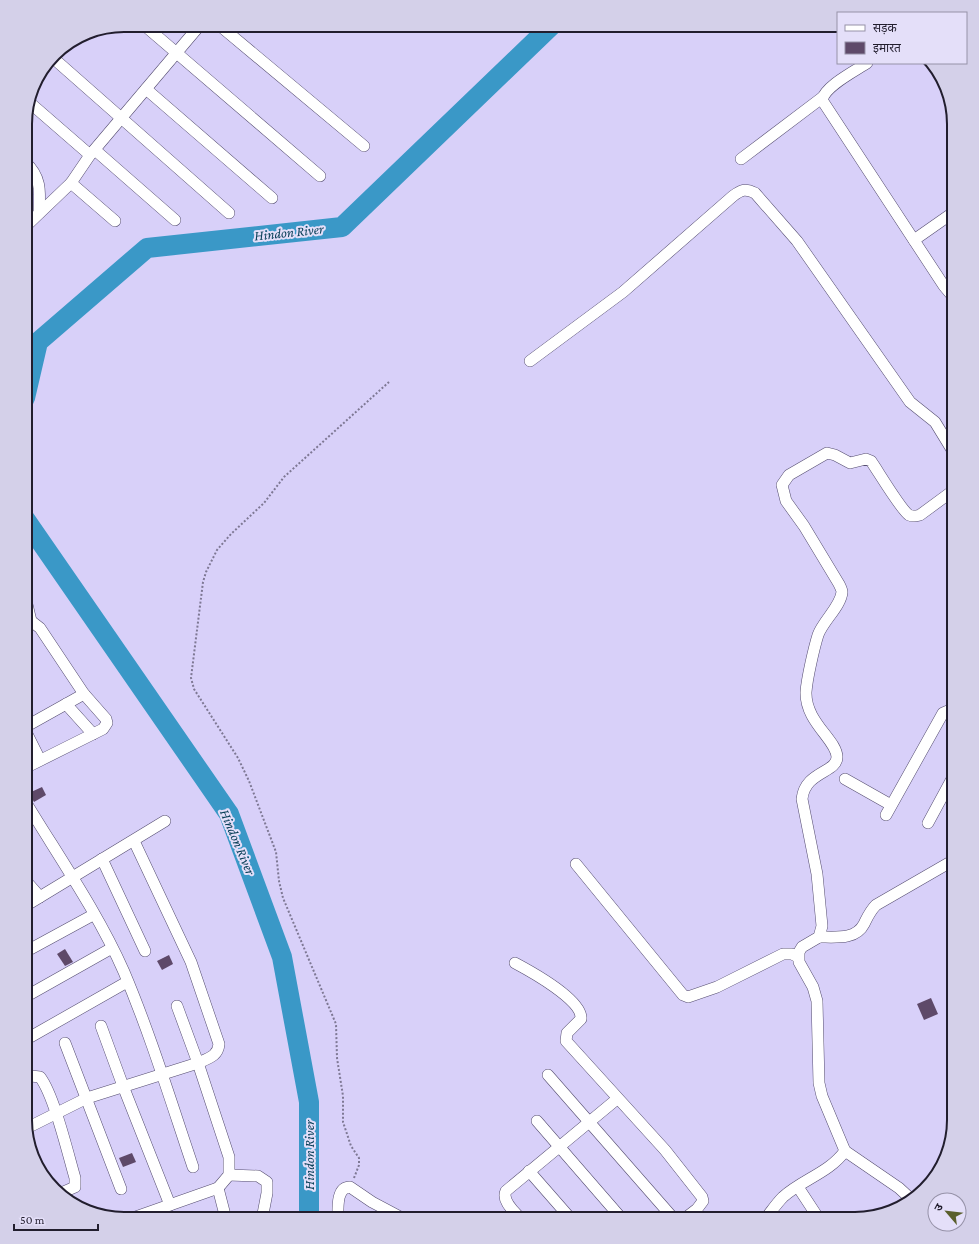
<svg xmlns="http://www.w3.org/2000/svg" width="979" height="1244" font-family="'Crimson Pro','Noto Sans Devanagari',serif">
<rect width="100%" height="100%" fill="#d8d0f9"/>
<g fill="none" stroke-linecap="round" stroke-linejoin="round">
<g stroke="#3a98c7" stroke-width="20">
<polyline points="25,398 38,342 147,248 342,227 552,25"/>
<polyline points="25,519 229,814 282,957 309,1102 309,1219"/>
</g>
</g>
<g fill="#5e4969">
<polygon points="42,787 46,795 34,802 29,793"/>
<polygon points="65,949 73,962 65,966 57,954"/>
<polygon points="169,955 173,964 162,970 157,961"/>
<polygon points="931,998 938,1014 924,1020 917,1004"/>
<polygon points="132,1153 136,1162 123,1167 119,1158"/>
</g>
<g fill="none" stroke-linecap="round" stroke-linejoin="round">
<defs>
<g id="minor">
<polyline points="144,25 320,176"/>
<polyline points="219,25 364,146"/>
<polyline points="52,57 229,213"/>
<path d="M867,63C855,71 825,86 822,100L944,286L954,298"/>
<polyline points="146,89 272,198"/>
<polyline points="29,102 90,155"/>
<polyline points="95,150 175,220"/>
<polyline points="741,159 823,97"/>
<path d="M25,162C42,177 40,193 39,213"/>
<polyline points="71,183 115,221"/>
<polyline points="25,227 71,183 90,155 200,25"/>
<polyline points="914,240 954,212"/>
<path d="M530,361L623,292L733,196C741,190 745,188 755,193L797,241L910,402L935,422L954,453"/>
<polyline points="25,596 31,621"/>
<polyline points="66,704 93,734"/>
<polyline points="25,727 84,694"/>
<polyline points="25,730 40,760"/>
<polyline points="25,768 103,729 107,723 106,719 84,694 40,628 31,621 25,621"/>
<polyline points="845,779 891,805"/>
<path d="M25,801C59,857 98,913 124,972C151,1036 171,1102 193,1167"/>
<polyline points="886,815 943,713 950,710 954,713"/>
<polyline points="928,823 954,775"/>
<polyline points="102,859 145,951"/>
<polyline points="576,864 683,995 688,997 717,987 783,954 792,954 798,957"/>
<polyline points="25,880 40,897"/>
<polyline points="25,906 165,821"/>
<path d="M819,937C835,937 856,940 864,924C868,916 870,911 876,905L954,860"/>
<polyline points="25,952 93,915"/>
<path d="M515,963C530,971 583,1000 581,1019L567,1033L566,1041L665,1150L702,1197L703,1201L697,1209L684,1219"/>
<polyline points="25,997 112,948"/>
<polyline points="177,1006 198,1063 229,1157 229,1175 218,1188"/>
<polyline points="101,1026 123,1086 170,1205"/>
<polyline points="25,1040 127,982"/>
<polyline points="65,1043 121,1189"/>
<polyline points="548,1075 674,1219"/>
<path d="M25,1079L31,1076L40,1077C54,1095 68,1154 75,1178V1187L61,1193"/>
<polyline points="537,1121 622,1219"/>
<path d="M27,1128L87,1098L198,1063C209,1058 218,1056 219,1044L191,962L134,841"/>
<polyline points="529,1171 571,1219"/>
<polyline points="229,1175 258,1176 267,1182 267,1193 262,1219"/>
<polyline points="798,1187 819,1219"/>
<path d="M912,1200L899,1188L845,1151L822,1096L819,1083L817,1001L813,987L799,962V952L802,947L819,937L822,926L817,874L802,799C805,771 837,773 837,757C837,740 805,722 806,692C807,678 814,648 818,635C823,621 841,606 842,592C842,590 840,586 839,584L804,526L786,501L782,485L789,475L827,453L835,455L850,463L866,459L871,461C878,471 901,510 909,515C913,517 916,516 920,515L954,490"/>
<polyline points="130,1219 218,1188 226,1219"/>
<path d="M338,1219C338,1209 336,1187 350,1187L372,1202L404,1219"/>
<path d="M521,1219C515,1212 501,1201 506,1191L617,1099"/>
<path d="M765,1219C771,1212 776,1204 783,1197C803,1179 829,1173 845,1151"/>
</g>
</defs>
<use href="#minor" stroke="#554d70" stroke-width="12"/>
<polyline stroke="#7e7894" stroke-width="2" stroke-dasharray="2 2" stroke-linecap="butt" points="354,1178 359,1165 359,1158 351,1146 343,1122 343,1096 337,1058 336,1024 283,898 279,881 276,852 249,781 238,758 194,689 191,678 203,582 206,572 217,550 231,534 264,503 284,477 389,382"/>
<use href="#minor" stroke="#fff" stroke-width="11"/>
</g>
<g text-anchor="middle" stroke-width="4" stroke-linejoin="round" paint-order="stroke">
<g font-size="14" font-style="italic" fill="#0a4059" stroke="#e4dff9">
<text transform="translate(289 232) rotate(-6)" y="5">Hindon River</text>
<text transform="translate(238 842) rotate(67)" y="5">Hindon River</text>
<text transform="translate(309 1155) rotate(-90)" y="5">Hindon River</text>
</g>
</g>
<path d="M0 0H979V1244H0ZM124 32H855A92 92 0 0 1 947 124V1120A92 92 0 0 1 855 1212H124A92 92 0 0 1 32 1120V124A92 92 0 0 1 124 32Z" fill="#d4d0e9" fill-rule="evenodd"/>
<path fill="none" stroke="#221e2e" stroke-width="2" d="M124 32H855A92 92 0 0 1 947 124V1120A92 92 0 0 1 855 1212H124A92 92 0 0 1 32 1120V124A92 92 0 0 1 124 32Z"/>
<rect x="837" y="12" width="130" height="52" fill="#e4dff9" stroke="#9692a8"/>
<rect x="845" y="25" width="20" height="6" fill="#ffffff" stroke="#9692a8"/>
<text x="873" y="32" font-size="12" fill="#221e2e">सड़क</text>
<rect x="845" y="42" width="20" height="12" fill="#5e4969" stroke="#9692a8"/>
<text x="873" y="52" font-size="12" fill="#221e2e">इमारत</text>
<g transform="translate(947 1212) rotate(298)"><circle r="19" fill="#e4dff9" stroke="#9692a8"/>
<path d="M0-3L7 15L0 10L-7 15Z" fill="#5a5f2d"/>
<text y="-6" font-size="11" font-weight="bold" text-anchor="middle" fill="#221e2e">उ</text>
</g>
<path d="M14 1224v6h84v-6" fill="none" stroke="#221e2e" stroke-width="2"/>
<text x="20" y="1224" font-size="12" fill="#221e2e" stroke="#e4dff9" stroke-width="3" paint-order="stroke">50 m</text>
</svg>
